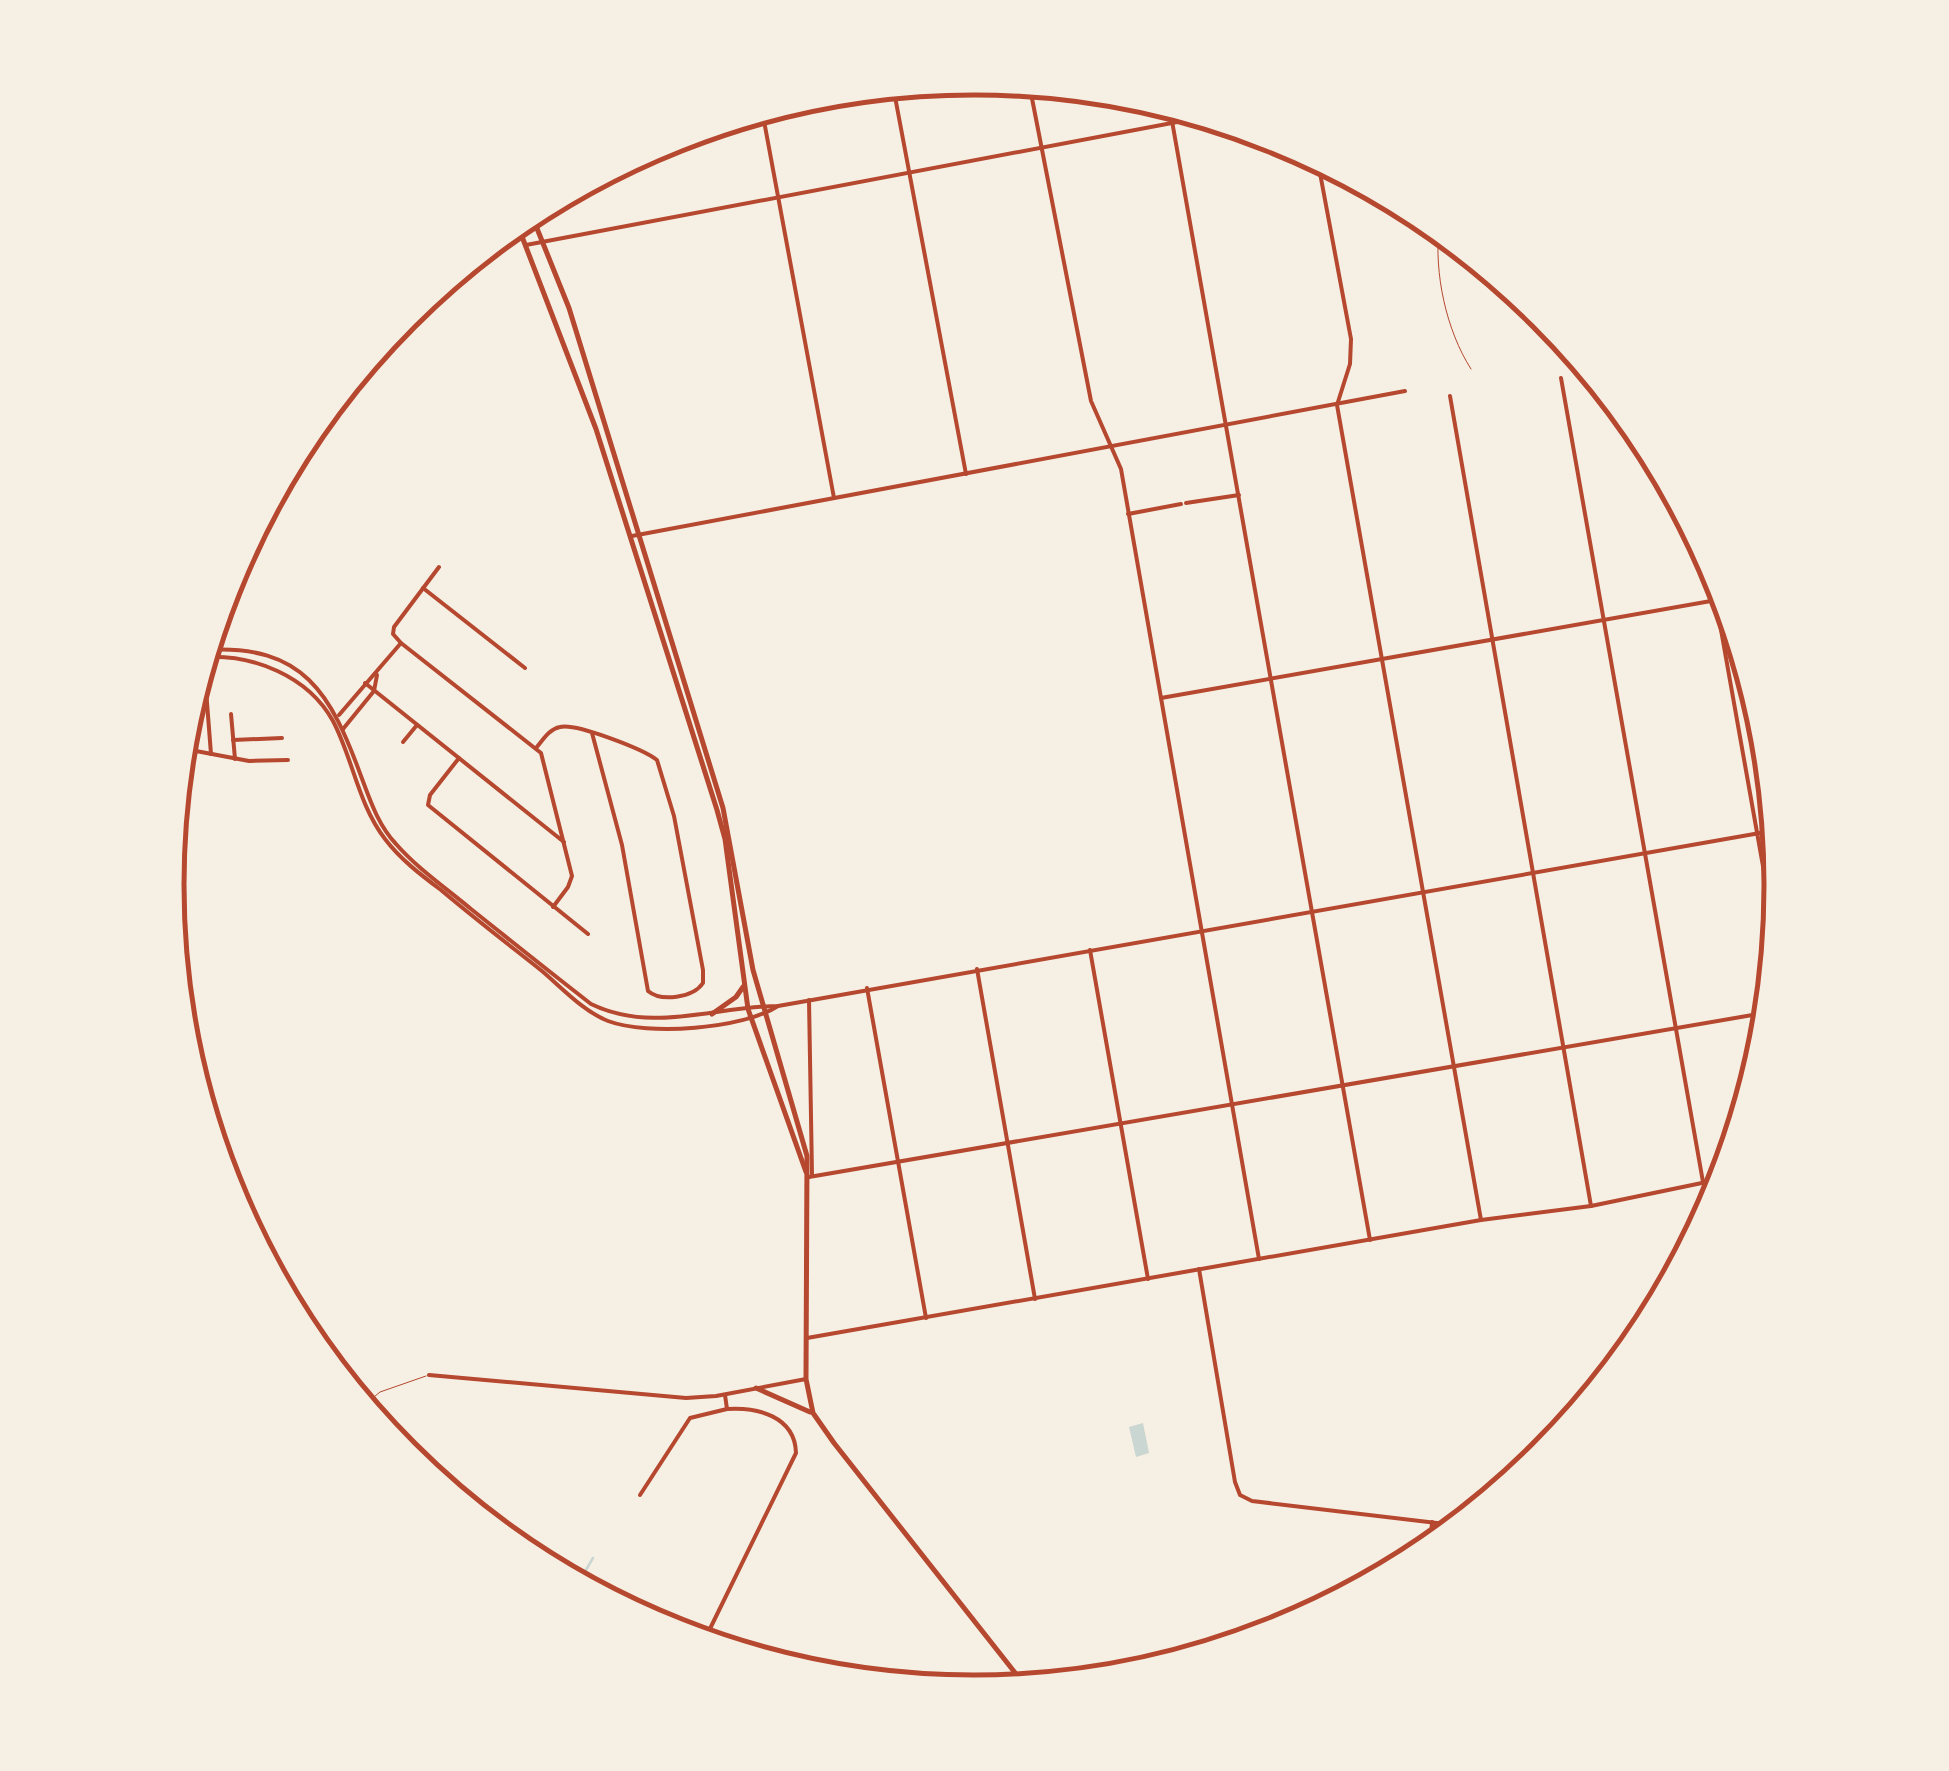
<svg xmlns="http://www.w3.org/2000/svg" width="1949" height="1771" font-family="Barlow,sans-serif">
<rect width="100%" height="100%" fill="#f6efe4"/>
<polygon fill="#c9d6d2" points="1143,1423 1149,1453 1136,1457 1129,1427"/>
<g fill="none" stroke-linecap="round" stroke-linejoin="round">
<polyline stroke="#c9d6d2" stroke-width="2.5" points="577,1585 593,1558"/>
<g stroke="#b5482f" stroke-width="1">
<path d="M1439,227C1434,273 1446,330 1471,369"/>
<polyline points="354,1397 366,1394 377,1401 380,1414 375,1422"/>
<polyline points="374,1397 380,1392 426,1376"/>
</g>
<g stroke="#b5482f" stroke-width="4">
<polyline points="1029,83 1091,401 1121,469 1259,1259"/>
<polyline points="893,86 966,474"/>
<polyline points="1169,104 1370,1240"/>
<polyline points="762,110 834,498"/>
<polyline points="1317,157 1351,339 1350,364 1337,405 1481,1220"/>
<polyline points="526,245 1209,116"/>
<polyline points="1561,378 1703,1182"/>
<polyline points="1450,396 1591,1206"/>
<polyline points="1186,503 1239,495"/>
<polyline points="1128,514 1181,504"/>
<polyline points="632,536 1405,391"/>
<polyline points="1707,551 1777,945"/>
<polyline points="439,567 394,627 393,634 401,643 541,753 572,876 568,887 553,907"/>
<polyline points="423,588 525,668"/>
<path d="M206,650C304,644 331,694 361,776C370,800 378,825 396,844C418,869 446,888 471,909C511,941 551,973 591,1004C653,1034 715,1006 778,1006L1777,830"/>
<path d="M204,657C253,654 308,676 333,721C353,759 358,804 385,839C400,859 421,875 441,890C474,918 508,944 542,971C562,988 583,1011 608,1021C648,1036 743,1029 778,1006"/>
<polyline points="365,683 564,842"/>
<polyline points="195,684 202,685 206,690 211,754"/>
<polyline points="1161,698 1728,598"/>
<polyline points="231,714 235,759"/>
<polyline points="339,715 401,643"/>
<polyline points="343,729 374,691 377,675"/>
<polyline points="233,740 282,738"/>
<polyline points="403,742 417,725"/>
<polyline points="180,748 249,761 288,760"/>
<path d="M536,748C543,740 549,729 560,727C576,723 643,749 657,760L674,816L703,970V983C693,998 661,1002 648,991L622,845L592,733"/>
<polyline points="459,758 430,795 428,805 588,934"/>
<polyline points="1090,950 1148,1279"/>
<polyline points="977,969 1035,1299"/>
<polyline points="867,988 926,1318"/>
<polyline points="809,1000 812,1175"/>
<polyline points="809,1177 1770,1012"/>
<polyline points="1199,1269 1235,1482 1240,1495 1252,1501 1462,1526"/>
<polyline points="807,1338 1481,1220 1591,1206 1726,1178"/>
<polyline points="429,1375 686,1398 716,1396 806,1379"/>
<polyline points="640,1495 690,1418 727,1409"/>
<polyline points="1430,1552 1432,1522"/>
<path d="M703,1643L796,1453C795,1416 757,1407 727,1409L725,1395"/>
</g>
<g stroke="#b5482f" stroke-width="5">
<polyline points="530,211 569,308 723,808 753,970 807,1156 806,1379 813,1413 834,1443 1027,1688"/>
<polyline points="516,221 596,429 717,810 725,839 748,1009 806,1172"/>
<polyline points="712,1014 736,997 743,987"/>
<polyline points="756,1388 810,1412"/>
</g>
</g>
<path d="M0 0H1949V1771H0ZM184 885a790 790 0 1 1 1580 0a790 790 0 1 1-1580 0Z" fill="#f6efe4" fill-rule="evenodd"/>
<path fill="none" stroke="#b5482f" stroke-width="5" d="M184 885a790 790 0 1 1 1580 0a790 790 0 1 1-1580 0Z"/>
</svg>
